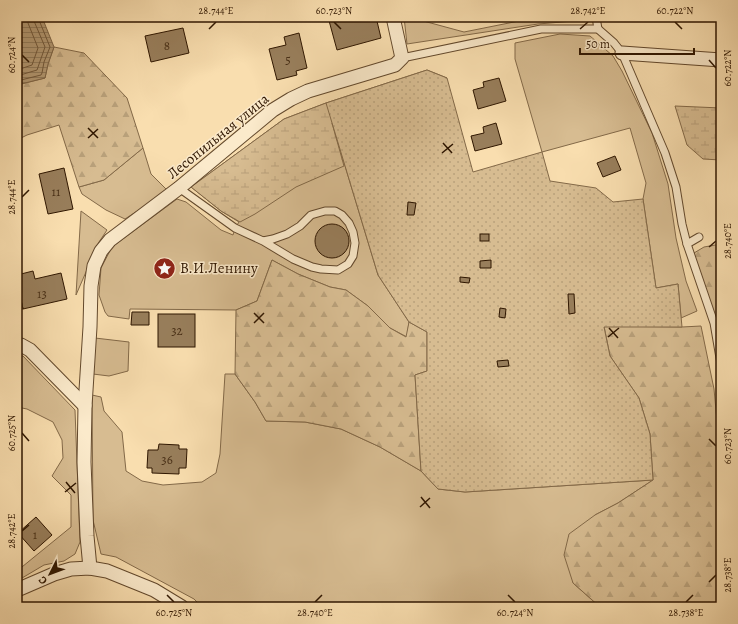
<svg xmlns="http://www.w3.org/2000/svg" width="738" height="624" font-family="Alegreya,serif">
<defs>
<pattern id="forest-firs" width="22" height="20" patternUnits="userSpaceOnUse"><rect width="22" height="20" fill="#d7bc91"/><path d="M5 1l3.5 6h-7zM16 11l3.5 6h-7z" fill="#b9a17b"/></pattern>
<pattern id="wetland-marsh" width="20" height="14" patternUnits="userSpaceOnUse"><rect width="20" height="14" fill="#d7bc91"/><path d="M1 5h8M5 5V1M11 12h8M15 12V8" fill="none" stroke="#b9a17b"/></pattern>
<pattern id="garden-dots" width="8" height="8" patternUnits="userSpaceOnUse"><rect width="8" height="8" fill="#d7bc91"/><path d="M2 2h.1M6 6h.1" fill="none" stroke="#b9a17b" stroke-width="1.8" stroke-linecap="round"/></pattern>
<pattern id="water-rules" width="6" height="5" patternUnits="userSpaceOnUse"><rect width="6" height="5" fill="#b49a74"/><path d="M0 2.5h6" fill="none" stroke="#937d5d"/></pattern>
</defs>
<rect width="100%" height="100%" fill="#f9deaf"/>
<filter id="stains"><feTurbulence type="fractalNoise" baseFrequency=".005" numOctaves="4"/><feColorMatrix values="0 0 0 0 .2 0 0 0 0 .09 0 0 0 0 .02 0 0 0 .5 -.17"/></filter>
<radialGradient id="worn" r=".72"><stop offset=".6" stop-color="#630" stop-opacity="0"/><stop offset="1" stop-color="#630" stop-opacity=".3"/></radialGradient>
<g fill="#d7bc91" stroke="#836948">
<polygon points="404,17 415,17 416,19 464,32 539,17 576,17 574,21 538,24 407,44"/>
<polygon points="560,34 590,36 613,56 622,71 652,133 668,184 676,238 686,281 697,311 681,318 678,284 656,288 643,199 646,183 630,128 542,152 515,59 515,43"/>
<polygon points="326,103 378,275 409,322 407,337 390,328 368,306 346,290 330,287 298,274 272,260 257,301 236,310 130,309 129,319 108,316 105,312 99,295 101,268 112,247 177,199 186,202 221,230 233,235 235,228 239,222 221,211 191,187 284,119"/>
<polygon points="143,148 151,174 168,191 125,219 106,210 82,194 79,187 104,180"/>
<polygon points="81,211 107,230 99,242 76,295"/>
<polygon points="95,338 129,342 128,371 109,376 93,374"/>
<polygon points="17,355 23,356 75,410 80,542 75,554 64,561 44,565 17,581 17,571 71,527 71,495 52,476 63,458 62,440 53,422 27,409 17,407"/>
<polygon points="225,374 235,374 255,402 266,421 305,422 341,429 380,447 421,471 438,489 465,492 653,480 618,503 595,515 573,583 600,607 202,607 194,599 116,557 101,554 93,520 92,395 101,397 104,411 122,432 126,471 142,481 163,485 202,482 216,473 220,454"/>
</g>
<g fill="url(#forest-firs)" stroke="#836948">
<polygon points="54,47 84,53 127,98 143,148 104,180 79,187 59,125 27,135 17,140 17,85 45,78 48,64"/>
<polygon points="721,244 721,332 697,265 694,253 704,247"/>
<polygon points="272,260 298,274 330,287 346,290 368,306 390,328 406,337 409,322 427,332 427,371 415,375 421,471 380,447 341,429 305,422 266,421 255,402 235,374 236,310 257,301"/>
<polygon points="604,326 682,327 701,326 714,389 721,464 721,607 600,607 573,583 564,555 569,534 595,515 618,503 653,480 650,434 639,398 610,356"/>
</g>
<g fill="url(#wetland-marsh)" stroke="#836948">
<polygon points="427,70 447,78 332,123 344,166 296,187 255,214 240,222 221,211 191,187 284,119 326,103"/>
<polygon points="675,106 721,108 721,160 703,159 687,145"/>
</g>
<polygon fill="url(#garden-dots)" stroke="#836948" points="427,70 447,78 473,172 542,152 550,181 596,188 613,202 643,199 656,288 678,284 682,327 604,327 610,356 639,398 650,434 653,480 465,492 438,489 421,471 415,375 427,371 427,332 409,322 378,275 326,103"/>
<polygon fill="url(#water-rules)" stroke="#7f6546" points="17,17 42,17 54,47 48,64 45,78 17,85"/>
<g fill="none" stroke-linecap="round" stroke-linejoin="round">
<g stroke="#72583a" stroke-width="1">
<polyline points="17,70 32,65 38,48 28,23 27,17"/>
<polyline points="17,76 37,70 45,47 34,21 33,17"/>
<polyline points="17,81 41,75 42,73 44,62 50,47 39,20 38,17"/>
</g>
</g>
<g fill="#987e5b" stroke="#2f1600">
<polygon points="328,17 376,17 381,38 337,50"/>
<polygon points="183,28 189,53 151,62 145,36"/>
<polygon points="299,33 307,68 296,71 297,75 277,80 269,49 286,45 284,37"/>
<polygon points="499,78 506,101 478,109 473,90 484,87 483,82"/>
<polygon points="496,123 502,144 475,151 471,136 484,133 483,127"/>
<polygon points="615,156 621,170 603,177 597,163"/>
<polygon points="64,168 73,209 48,214 39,174"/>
<polygon points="408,202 416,203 414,215 407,215"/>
<circle cx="332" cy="241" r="17"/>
<rect x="480" y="234" width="9" height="7"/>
<polygon points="491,260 491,268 480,268 480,261"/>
<polygon points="33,271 35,279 61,273 67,299 23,309 17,281 17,275"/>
<polygon points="460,277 470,278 469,283 460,282"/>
<polygon points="17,286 18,286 23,309 17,308"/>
<polygon points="568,294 574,294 575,313 569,314"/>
<polygon points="500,308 506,309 505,318 499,317"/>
<polygon points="132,312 149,312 149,325 131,325"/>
<rect x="158" y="314" width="37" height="33"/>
<polygon points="508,360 509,366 498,367 497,361"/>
<polygon points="159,444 179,445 179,449 187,449 186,468 179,468 179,474 152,473 152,468 147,468 148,450 158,450"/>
<polygon points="36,517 52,535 34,551 18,533"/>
</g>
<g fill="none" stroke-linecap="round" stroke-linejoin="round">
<defs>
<g id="lane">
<polyline points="596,17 598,29"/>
<polyline points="402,58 541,29 598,29 614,43 622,53 665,153 676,187 682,224 687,244 714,323 721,364"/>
<polyline points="179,188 235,228 263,241 273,239 287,234 300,226 311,215 325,211 335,211 342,215 349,223 353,232 355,243 353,256 348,264 338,270 321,269 312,267 293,259 263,241"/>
<polyline points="687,244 699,237"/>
</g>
<g id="street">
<polyline points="622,53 721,60"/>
<polyline points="17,345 21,345 30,350 85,406"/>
<polyline points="90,568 87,536 84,462 85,406 90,327 91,286 94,266 101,251 110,240 179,188 273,110 291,99 308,91 395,65 402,58 393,17"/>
<polyline points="17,590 54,574 71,569 90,568 107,571 154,590 182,607"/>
</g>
</defs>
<use href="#lane" stroke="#62482c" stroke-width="9"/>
<use href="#street" stroke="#62482c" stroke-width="15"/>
<use href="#lane" stroke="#fbeacb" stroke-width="7"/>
<use href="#street" stroke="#fbeacb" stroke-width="13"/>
</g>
<path fill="none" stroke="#2f1600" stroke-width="1.5" d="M334,22L341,29M675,22L682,29M209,29L216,22M580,29L588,22M22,55L29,62M709,60L716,68M88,128L98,138M88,138L98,129M443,143L452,153M442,153L453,144M22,197L29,190M709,247L716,241M254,313L264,323M254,323L264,313M609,328L618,338M608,337L619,328M22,433L29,441M709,439L716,446M66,482L75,493M65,492L76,483M421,497L430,508M420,507L430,498M22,531L29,525M709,582L716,575M167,595L174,602M508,595L515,602M315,602L322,595M686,602L693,595"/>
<defs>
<symbol id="sight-disc" viewBox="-11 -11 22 22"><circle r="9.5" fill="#8f2418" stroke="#fbeacb"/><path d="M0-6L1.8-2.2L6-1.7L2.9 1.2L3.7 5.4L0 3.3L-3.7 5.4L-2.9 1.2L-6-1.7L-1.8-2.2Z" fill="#fff"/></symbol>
</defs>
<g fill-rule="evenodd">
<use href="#sight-disc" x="152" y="256" width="25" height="25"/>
</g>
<g text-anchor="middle" stroke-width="3" stroke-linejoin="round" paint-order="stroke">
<g font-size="13" fill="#493017">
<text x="167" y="50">8</text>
<text x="288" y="64">5</text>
<text x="56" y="196">11</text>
<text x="42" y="298">13</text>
<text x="177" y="335">32</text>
<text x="167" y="464">36</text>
<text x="35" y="539">1</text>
</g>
<g font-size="15" fill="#2f1600" stroke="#fbeacb">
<text transform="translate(218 136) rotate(-39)" y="5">Лесопильная улица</text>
</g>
<g font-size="15" fill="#2f1600" stroke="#fbeacb" text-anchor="start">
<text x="180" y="273">В.И.Ленину</text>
</g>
</g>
<rect width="738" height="624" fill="none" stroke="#f9deaf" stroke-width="44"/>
<g transform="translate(50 574) rotate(228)" stroke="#fbeacb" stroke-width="3" paint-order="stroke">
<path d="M0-3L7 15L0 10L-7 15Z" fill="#2f1600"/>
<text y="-6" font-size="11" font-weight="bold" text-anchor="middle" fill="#2f1600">С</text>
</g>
<path d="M580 48v6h114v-6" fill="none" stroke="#2f1600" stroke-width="2"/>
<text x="586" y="48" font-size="12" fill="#2f1600" stroke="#fbeacb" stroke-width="3" paint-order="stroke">50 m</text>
<rect x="22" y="22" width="694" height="580" fill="none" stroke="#2f1600" stroke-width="1.5"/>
<g font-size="10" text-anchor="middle" fill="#2f1600">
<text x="216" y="14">28.744°E</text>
<text x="334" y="14">60.723°N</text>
<text x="588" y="14">28.742°E</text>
<text x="675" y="14">60.722°N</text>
<text transform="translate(11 55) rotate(-90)" y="4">60.724°N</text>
<text transform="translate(727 68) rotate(-90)" y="4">60.722°N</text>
<text transform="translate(11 197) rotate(-90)" y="4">28.744°E</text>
<text transform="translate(727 241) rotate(-90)" y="4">28.740°E</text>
<text transform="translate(11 433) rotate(-90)" y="4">60.725°N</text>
<text transform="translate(727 446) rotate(-90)" y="4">60.723°N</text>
<text transform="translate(11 531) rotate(-90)" y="4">28.742°E</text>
<text transform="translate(727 575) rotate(-90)" y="4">28.738°E</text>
<text x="174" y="616">60.725°N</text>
<text x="315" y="616">28.740°E</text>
<text x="515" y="616">60.724°N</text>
<text x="686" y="616">28.738°E</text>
</g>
<rect width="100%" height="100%" filter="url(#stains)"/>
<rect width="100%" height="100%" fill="url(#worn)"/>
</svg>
